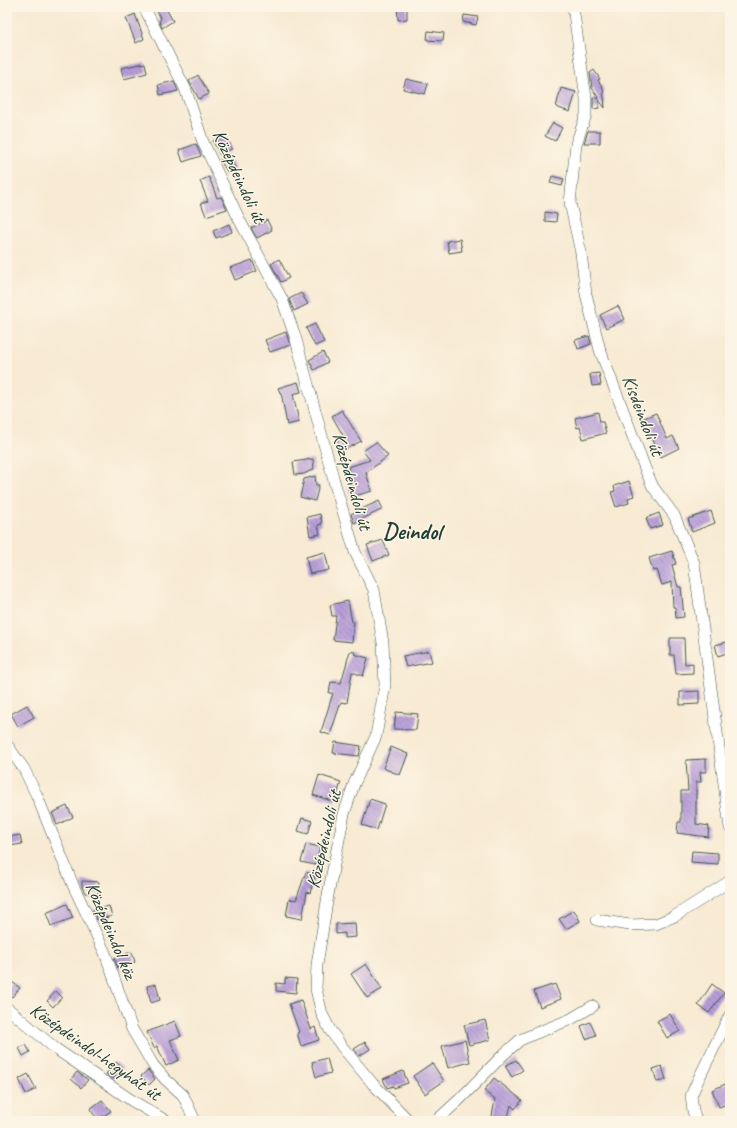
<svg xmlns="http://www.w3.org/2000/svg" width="737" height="1128" font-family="Caveat,sans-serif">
<defs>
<pattern id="building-back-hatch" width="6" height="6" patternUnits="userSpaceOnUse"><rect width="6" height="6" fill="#b79dd9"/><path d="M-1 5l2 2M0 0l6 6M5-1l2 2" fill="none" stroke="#9481b1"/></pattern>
</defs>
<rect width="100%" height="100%" fill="#fcf5e5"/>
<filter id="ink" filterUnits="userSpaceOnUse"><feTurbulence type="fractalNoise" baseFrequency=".025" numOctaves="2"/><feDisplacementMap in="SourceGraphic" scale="8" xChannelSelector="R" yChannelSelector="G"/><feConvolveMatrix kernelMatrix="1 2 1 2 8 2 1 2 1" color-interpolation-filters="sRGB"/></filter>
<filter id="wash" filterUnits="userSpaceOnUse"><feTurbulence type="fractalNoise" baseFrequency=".012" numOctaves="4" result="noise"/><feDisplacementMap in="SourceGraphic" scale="16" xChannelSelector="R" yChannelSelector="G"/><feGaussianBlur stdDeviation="0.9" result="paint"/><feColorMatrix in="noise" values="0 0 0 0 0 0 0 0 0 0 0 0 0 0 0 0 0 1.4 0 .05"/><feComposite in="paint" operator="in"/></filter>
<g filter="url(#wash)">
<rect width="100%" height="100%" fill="#f8ead3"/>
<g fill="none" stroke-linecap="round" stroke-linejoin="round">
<polyline stroke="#4ea5cb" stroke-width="3" points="399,1120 400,1121"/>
</g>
<g id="blocks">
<g fill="url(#building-back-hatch)">
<polygon points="155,7 165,7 173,21 162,28 159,21 161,19"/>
<polygon points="397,7 407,7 407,19 398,20"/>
<polygon points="135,14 144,39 136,43 126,18"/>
<polygon points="464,15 478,17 476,25 463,22"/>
<polygon points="428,31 444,33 443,41 427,40"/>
<polygon points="145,63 147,73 124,79 121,68"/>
<polygon points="594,70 600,79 598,80 603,88 605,108 599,100 599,108 593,109 593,97 599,99 592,88 590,73"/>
<polygon points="198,75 209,94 199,99 189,81"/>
<polygon points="406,79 428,84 425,94 403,89"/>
<polygon points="174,81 178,91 160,95 158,85"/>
<polygon points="561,88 576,92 570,112 556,107"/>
<polygon points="553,123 562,128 555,141 545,136"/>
<polygon points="588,131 600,131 600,143 584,143"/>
<polygon points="225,135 232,149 220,155 213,141"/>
<polygon points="196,144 201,156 183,162 179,150"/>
<polygon points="228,155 236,169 228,173 220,160"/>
<polygon points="552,176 564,179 562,186 550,183"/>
<polygon points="209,177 217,198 221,197 227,209 206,216 201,203 208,201 200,181"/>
<polygon points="545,212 557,214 556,222 545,221"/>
<polygon points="267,220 272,230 257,238 251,228"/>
<polygon points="229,224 232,232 216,238 213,231"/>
<polygon points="460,239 462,251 449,253 447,241"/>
<polygon points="279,259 289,278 281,282 271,264"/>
<polygon points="252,260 257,271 235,280 230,268"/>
<polygon points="301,293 308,304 294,311 289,299"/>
<polygon points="618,306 625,319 606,328 600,315"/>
<polygon points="315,324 324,342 315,346 306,328"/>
<polygon points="286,332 290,345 270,352 265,340"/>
<polygon points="589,336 591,344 578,349 575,340"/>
<polygon points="323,352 328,362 314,370 309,360"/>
<polygon points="599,373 601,385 592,386 590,374"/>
<polygon points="298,382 301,392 293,394 299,422 287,425 282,397 278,388"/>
<polygon points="342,410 361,441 343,451 337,441 344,437 332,416"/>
<polygon points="598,412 600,422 603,422 606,433 583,439 580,427 577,428 575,418"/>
<polygon points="656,413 667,439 673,436 679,448 661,457 651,436 650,437 642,419"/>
<polygon points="376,442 388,456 367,472 366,473 372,491 351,497 348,486 353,485 348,467 370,460 363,451"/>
<polygon points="313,459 314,469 304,474 295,475 293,462"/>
<polygon points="315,476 316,485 319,485 315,501 300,497 304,479"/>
<polygon points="629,481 634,496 628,498 629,503 616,507 611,492 615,491 614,486"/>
<polygon points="379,501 383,509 354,523 351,514"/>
<polygon points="711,511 715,523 692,532 688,519"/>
<polygon points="659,513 663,525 650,529 646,518"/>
<polygon points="320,514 322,524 318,525 320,534 310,536 307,517"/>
<polygon points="383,540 389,555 373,561 367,545"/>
<polygon points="672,551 676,564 672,565 678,587 681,587 684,617 676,618 675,607 673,607 672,582 662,585 657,570 653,571 649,558"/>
<polygon points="325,552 329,570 310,574 306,557"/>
<polygon points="348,601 352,622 354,622 352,642 333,640 336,616 332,616 330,605"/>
<polygon points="670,638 684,638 685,664 693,663 693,673 676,674 674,655 670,655"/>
<polygon points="727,642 730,652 718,656 715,645"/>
<polygon points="350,651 355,652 354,654 368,658 363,676 352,672 347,703 341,702 330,735 321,732 333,693 329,693 331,682 341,683"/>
<polygon points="429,651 432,662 406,667 403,656"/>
<polygon points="699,691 699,704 680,705 680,692"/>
<polygon points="27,705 34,717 18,726 11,714"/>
<polygon points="396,712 418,714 416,730 394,729"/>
<polygon points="335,742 361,746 359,756 333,753"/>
<polygon points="391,747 408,754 400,775 383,768"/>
<polygon points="706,759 706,772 700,772 701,782 696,782 696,824 709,826 708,837 677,833 678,822 681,822 681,791 688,791 686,760"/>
<polygon points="319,775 341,782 335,802 313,795"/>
<polygon points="370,799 385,804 377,830 362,825"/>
<polygon points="67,806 73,817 57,825 52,813"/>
<polygon points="302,818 312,821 308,834 298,831"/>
<polygon points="20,835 22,844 9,846 8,837"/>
<polygon points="306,844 320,847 315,865 301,862"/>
<polygon points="692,851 718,853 718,864 691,862"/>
<polygon points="306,872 315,876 310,893 307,892 302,919 286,916 289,899 296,900"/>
<polygon points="82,881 99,882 98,894 85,893 82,887"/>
<polygon points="67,904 73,918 51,926 46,913"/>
<polygon points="109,906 112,916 97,920 93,910"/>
<polygon points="574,910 580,921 566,929 559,919"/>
<polygon points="355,923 356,937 345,938 345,933 336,934 336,924"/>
<polygon points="132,952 135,962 118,968 114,958"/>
<polygon points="366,964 382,989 367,998 351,974"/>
<polygon points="285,978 297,979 296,993 276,991 276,983 285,984"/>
<polygon points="12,982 20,988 12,997 7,993 7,988"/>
<polygon points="156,984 160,1000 151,1003 147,986"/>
<polygon points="555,984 561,999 540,1007 534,991"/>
<polygon points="712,984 724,993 709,1013 698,1005"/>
<polygon points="56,991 62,997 53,1007 47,1001"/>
<polygon points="301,1000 311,1029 315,1027 319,1040 301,1046 297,1033 299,1032 289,1004"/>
<polygon points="670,1014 680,1031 667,1038 657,1021"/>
<polygon points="485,1020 490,1040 469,1045 464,1025"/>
<polygon points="175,1021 181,1036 170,1040 179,1060 166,1066 157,1046 154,1048 147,1032"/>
<polygon points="590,1022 596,1035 586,1039 581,1026"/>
<polygon points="465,1040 470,1062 448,1068 442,1046"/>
<polygon points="365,1042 370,1049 359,1056 354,1049"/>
<polygon points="26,1045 30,1052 23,1056 19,1048"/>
<polygon points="327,1058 331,1073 316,1077 312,1062"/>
<polygon points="516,1060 523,1070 512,1077 505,1066"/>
<polygon points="116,1062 123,1068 113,1079 106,1074"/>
<polygon points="432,1063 444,1081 425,1094 413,1076"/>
<polygon points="662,1066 666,1080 657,1082 653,1069"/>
<polygon points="148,1070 155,1079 149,1085 141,1076"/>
<polygon points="403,1071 408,1083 394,1088 393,1086 387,1088 383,1079"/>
<polygon points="77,1072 88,1080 81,1088 71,1079"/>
<polygon points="28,1074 36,1089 26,1094 19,1079"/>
<polygon points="494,1078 522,1100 515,1109 511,1105 507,1121 491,1121 495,1100 484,1091"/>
<polygon points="730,1082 730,1103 719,1107 712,1090"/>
<polygon points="102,1100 111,1111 98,1120 90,1109"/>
</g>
</g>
</g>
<g filter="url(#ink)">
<use href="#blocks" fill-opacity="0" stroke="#40574c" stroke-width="1"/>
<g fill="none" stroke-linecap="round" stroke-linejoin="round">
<defs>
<g id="minor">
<polyline points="144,7 185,88 203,142 240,221 282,299 295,336 334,481 355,552 374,590 383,643 385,685 376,736 354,784 344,814 328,895 317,965 316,989 322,1014 330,1030 343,1048 373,1084 409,1121"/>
<polyline points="573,7 586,98 586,115 576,144 570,203 581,253 586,294 600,350 646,471 653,487 674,515 694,563 730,828"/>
<polyline points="7,745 24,769 37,796 73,885 105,953 132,1029 153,1065 166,1080 183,1095 195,1121"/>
<polyline points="597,920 630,925 656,924 675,916 730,881"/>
<polyline points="7,1008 56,1049 131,1100 166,1121"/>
<polyline points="436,1121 459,1100 503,1055 520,1040 534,1034 571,1019 593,1006"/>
<polyline points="696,1121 693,1111 691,1096 698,1080 730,1015"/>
</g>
</defs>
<use href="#minor" stroke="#40574c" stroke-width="12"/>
<use href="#minor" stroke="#fff" stroke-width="11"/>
</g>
</g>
<g text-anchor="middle" stroke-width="3" stroke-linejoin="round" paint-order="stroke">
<g font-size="19" fill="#1f3d34" stroke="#fcf5e5">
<text transform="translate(240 176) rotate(65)" y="7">Középdeindoli út</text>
<text transform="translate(644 415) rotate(69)" y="7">Kisdeindoli út</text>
<text transform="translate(353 481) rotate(74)" y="7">Középdeindoli út</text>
<text transform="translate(323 839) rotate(-77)" y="7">Középdeindoli út</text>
<text transform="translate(112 930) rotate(67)" y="7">Középdeindol köz</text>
<text transform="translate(96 1051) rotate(35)" y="7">Középdeindol-hegyhát út</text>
</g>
<g font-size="23" font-weight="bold" fill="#1f3d34" stroke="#fcf5e5">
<text x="412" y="539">Deindol</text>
</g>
</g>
<rect width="737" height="1128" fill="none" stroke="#fcf5e5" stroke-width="24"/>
</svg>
